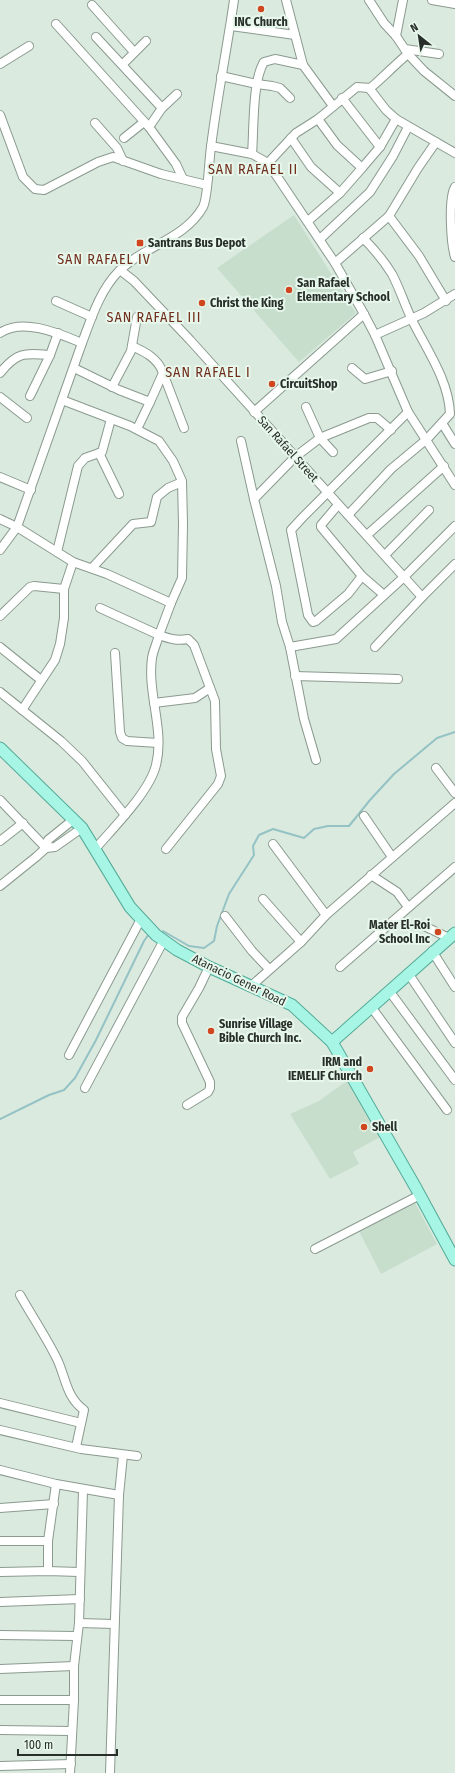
<svg xmlns="http://www.w3.org/2000/svg" width="455" height="1773" font-family="'Fira Sans Condensed',sans-serif">
<rect width="100%" height="100%" fill="#daeade"/>
<g fill="#c7decd">
<polygon points="294,215 356,313 299,362 217,268"/>
<polygon points="348,1080 380,1137 353,1152 359,1164 330,1179 290,1114 319,1101"/>
<polygon points="414,1201 437,1244 381,1274 358,1229"/>
</g>
<g fill="none" stroke-linecap="round" stroke-linejoin="round">
<g stroke="#94c2c5" stroke-width="2">
<polyline points="163,931 189,946 204,948 214,941 217,926 229,894 254,855 253,846 259,835 273,829 304,838 314,829 328,826 349,826 370,800 394,774 437,738 455,732"/>
<polyline points="0,1119 49,1095 64,1090 75,1078 96,1040 144,941 149,934"/>
</g>
<defs>
<g id="minor">
<polyline points="286,0 303,65 333,106"/>
<polyline points="369,0 384,23 396,36 408,54 424,71 455,96"/>
<polyline points="432,0 455,4"/>
<polyline points="92,5 134,52"/>
<polyline points="56,24 149,127 176,164 183,179"/>
<polyline points="231,26 295,35"/>
<polyline points="396,36 403,0"/>
<polyline points="96,37 162,108"/>
<polyline points="405,49 439,54"/>
<polyline points="0,64 29,46"/>
<polyline points="123,64 146,41"/>
<polyline points="221,76 257,84 272,86 280,88 290,98"/>
<polyline points="369,88 386,110 396,119 455,153"/>
<polyline points="342,98 380,147"/>
<polyline points="0,115 23,177 35,189 44,190 98,162 113,157 161,174 207,185"/>
<polyline points="95,123 117,148 123,161"/>
<polyline points="149,127 162,108 177,94"/>
<polyline points="124,138 144,122"/>
<polyline points="291,138 311,167 340,193"/>
<polyline points="211,146 252,154 268,163 335,263 364,314 254,412"/>
<path d="M252,154C254,130 252,81 264,62L275,59L303,65"/>
<path d="M268,163L296,133L318,119L357,87C361,87 366,88 370,88C373,87 402,58 408,54"/>
<polyline points="362,168 380,147 396,119"/>
<path d="M455,187C448,199 451,244 455,257"/>
<polyline points="389,216 419,256 446,301"/>
<polyline points="308,221 340,193 362,168 337,145 318,119"/>
<polyline points="320,239 370,192 393,156 408,127"/>
<polyline points="335,263 389,216 418,168 436,142"/>
<polyline points="120,270 134,281 190,340 422,597 455,564"/>
<polyline points="56,301 92,317"/>
<path d="M0,333C23,317 60,334 82,343"/>
<polyline points="375,335 424,313 455,294"/>
<path d="M132,346C145,352 158,358 163,373L150,402"/>
<polyline points="74,368 119,390 150,402 137,429"/>
<polyline points="352,368 365,379 392,371"/>
<path d="M0,373C17,352 24,353 50,355"/>
<polyline points="163,373 184,428"/>
<polyline points="112,387 131,351 137,317"/>
<polyline points="30,396 50,355 58,333"/>
<polyline points="0,397 27,418"/>
<path d="M62,400L130,426L159,441L173,461L182,481L183,524L182,578L171,603L159,635C170,639 177,641 188,639L194,645L215,701L216,749L221,776L218,784L166,849"/>
<polyline points="306,407 320,438 333,452"/>
<polyline points="408,412 455,485"/>
<polyline points="442,423 455,444"/>
<polyline points="241,441 254,499"/>
<polyline points="99,453 119,494"/>
<polyline points="0,477 31,490"/>
<polyline points="338,505 321,525 321,527 362,576 384,595"/>
<path d="M348,515L391,469L427,439L450,414C449,381 427,350 413,322C405,306 400,289 392,274C384,261 374,249 363,238"/>
<polyline points="0,519 17,527 73,562 107,574 171,603"/>
<polyline points="367,535 444,466"/>
<path d="M0,550L17,527L82,343C91,319 100,290 119,271C144,246 185,239 203,207C208,198 209,159 211,147C217,98 227,49 234,0"/>
<polyline points="57,552 78,466 85,458 102,452 111,419"/>
<polyline points="385,555 429,510"/>
<polyline points="92,568 133,524 151,522 157,497 168,488 182,482"/>
<polyline points="362,576 348,594 316,621 313,622 308,615 291,530 303,517 408,412 375,335 364,314"/>
<polyline points="0,616 30,587 34,586 64,589"/>
<polyline points="0,647 41,680"/>
<polyline points="290,647 336,639 404,577 455,526"/>
<polyline points="375,647 422,597"/>
<polyline points="115,653 120,732 122,738 127,741 158,743"/>
<polyline points="295,676 398,679"/>
<polyline points="0,692 61,741 82,761 125,815"/>
<polyline points="154,703 195,698 210,688"/>
<polyline points="22,710 55,660 60,644 64,618 64,589 73,562"/>
<polyline points="316,760 304,719 290,647 282,622 276,586 254,499 295,457 320,438 369,418 377,418 391,430"/>
<polyline points="436,768 455,793"/>
<polyline points="0,800 46,848"/>
<polyline points="364,816 392,857"/>
<polyline points="0,841 23,823"/>
<polyline points="273,844 326,915"/>
<polyline points="46,848 55,847 82,828"/>
<path d="M96,848C114,827 150,791 156,765C165,730 147,694 152,658C153,651 157,643 159,635L100,608"/>
<polyline points="371,875 397,892 408,907"/>
<polyline points="0,886 36,857 46,848 48,840 74,819"/>
<polyline points="263,899 301,942"/>
<polyline points="225,916 252,951 269,969"/>
<polyline points="422,925 449,938"/>
<polyline points="432,951 455,987"/>
<polyline points="340,967 455,867"/>
<polyline points="408,973 455,1043"/>
<polyline points="250,987 301,942 326,915 455,803"/>
<polyline points="390,992 455,1080"/>
<polyline points="372,1008 447,1110"/>
<polyline points="69,1055 141,919"/>
<polyline points="85,1088 164,940"/>
<polyline points="187,1105 208,1092 210,1088 210,1082 182,1023 182,1017 199,988 209,967"/>
<polyline points="315,1249 420,1195"/>
<path d="M20,1295C32,1316 46,1337 57,1359C66,1378 66,1397 84,1410L76,1447"/>
<polyline points="0,1403 81,1423"/>
<polyline points="0,1430 81,1449 137,1456"/>
<polyline points="0,1470 56,1484 119,1495"/>
<polyline points="0,1508 54,1504"/>
<polyline points="0,1541 48,1541"/>
<polyline points="48,1571 48,1541 56,1484"/>
<polyline points="0,1572 48,1571 79,1572"/>
<polyline points="0,1602 80,1599"/>
<polyline points="79,1623 114,1624"/>
<polyline points="0,1635 76,1636"/>
<polyline points="0,1669 74,1666"/>
<polyline points="0,1700 74,1700"/>
<polyline points="0,1730 71,1731"/>
<polyline points="0,1766 71,1764"/>
<polyline points="70,1773 74,1700 74,1666 79,1623 83,1490"/>
<polyline points="110,1773 119,1495 123,1455"/>
</g>
<g id="major">
<polyline points="0,748 82,828 130,907 156,935 177,950 209,967 292,1005 332,1042 416,1188 455,1260"/>
<polyline points="332,1042 455,933"/>
</g>
</defs>
<use href="#minor" stroke="#8b9a8f" stroke-width="10"/>
<use href="#major" stroke="#54ab98" stroke-width="13"/>
<use href="#minor" stroke="#fff" stroke-width="8"/>
<use href="#major" stroke="#a7f5e5" stroke-width="11"/>
</g>
<g fill="#cf461f" stroke="#e7f7eb" stroke-width="1.5">
<circle cx="261" cy="9" r="4"/>
<rect x="136" y="239" width="8" height="8" rx="2"/>
<circle cx="289" cy="290" r="4"/>
<circle cx="202" cy="303" r="4"/>
<circle cx="272" cy="384" r="4"/>
<circle cx="438" cy="932" r="4"/>
<circle cx="211" cy="1031" r="4"/>
<circle cx="370" cy="1069" r="4"/>
<circle cx="364" cy="1127" r="4"/>
</g>
<g text-anchor="middle" stroke-width="4" stroke-linejoin="round" paint-order="stroke">
<g font-size="12" font-weight="bold" fill="#282e29" stroke="#e7f7eb" text-anchor="start">
<text x="261" y="26" text-anchor="middle">INC Church</text>
<text x="148" y="247">Santrans Bus Depot</text>
<text x="297" y="287">San Rafael<tspan x="297" dy="14">Elementary School</tspan></text>
<text x="210" y="307">Christ the King</text>
<text x="280" y="388">CircuitShop</text>
<text x="430" y="929" text-anchor="end">Mater El-Roi<tspan x="430" dy="14">School Inc</tspan></text>
<text x="219" y="1028">Sunrise Village<tspan x="219" dy="14">Bible Church Inc.</tspan></text>
<text x="362" y="1066" text-anchor="end">IRM and<tspan x="362" dy="14">IEMELIF Church</tspan></text>
<text x="372" y="1131">Shell</text>
</g>
<g font-size="12" fill="#282e29" stroke="#e7f7eb">
<text transform="translate(288 449) rotate(48)" y="4">San Rafael Street</text>
<text transform="translate(239 980) rotate(26)" y="4">Atanacio Gener Road</text>
</g>
<g font-size="14" letter-spacing="1" fill="#702d1b" stroke="#e7f7eb">
<text x="253" y="174">SAN RAFAEL II</text>
<text x="104" y="264">SAN RAFAEL IV</text>
<text x="154" y="322">SAN RAFAEL III</text>
<text x="208" y="377">SAN RAFAEL I</text>
</g>
</g>
<g transform="translate(419 36) rotate(330)" stroke="#e7f7eb" stroke-width="3" paint-order="stroke">
<path d="M0-3L7 15L0 10L-7 15Z" fill="#282e29"/>
<text y="-6" font-size="11" font-weight="bold" text-anchor="middle" fill="#282e29">N</text>
</g>
<path d="M18 1749v6h99v-6" fill="none" stroke="#282e29" stroke-width="2"/>
<text x="24" y="1749" font-size="12" fill="#282e29" stroke="#e7f7eb" stroke-width="3" paint-order="stroke">100 m</text>
</svg>
